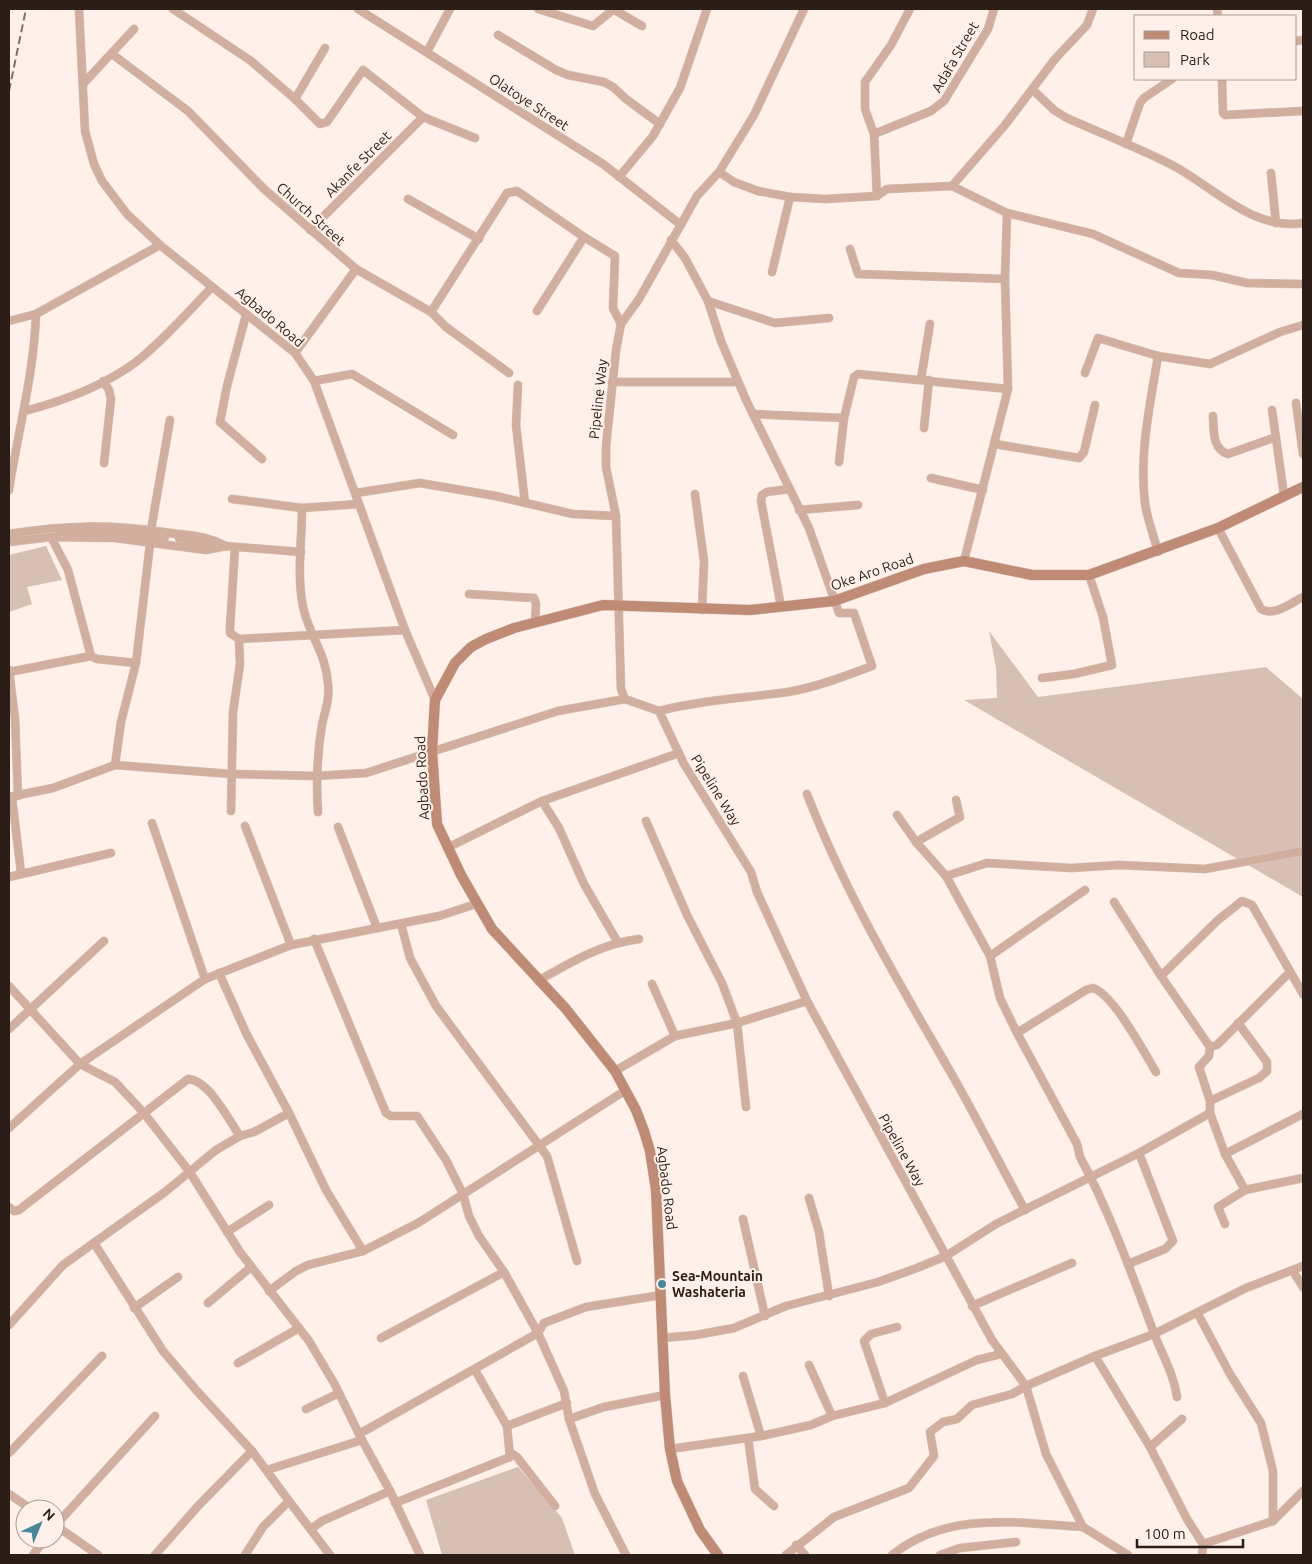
<svg xmlns="http://www.w3.org/2000/svg" width="1312" height="1564" font-family="Ubuntu,sans-serif">
<rect width="100%" height="100%" fill="#fff0e9"/>
<g fill="#d8bfb3">
<polygon points="46,546 62,580 27,587 32,604 9,612 9,555"/>
<polygon points="989,631 1038,697 1266,667 1303,699 1303,897 964,700 997,698 996,668"/>
<polygon points="518,1467 562,1518 575,1555 442,1555 426,1500"/>
</g>
<g fill="none" stroke-linecap="round" stroke-linejoin="round">
<defs>
<g id="minor">
<polyline points="79,9 85,131 94,164 102,181 127,214 160,245 295,353 314,381 405,630 435,700"/>
<polyline points="173,9 251,61 295,99 320,124 327,122 363,70 423,117 475,138"/>
<polyline points="358,9 603,164 681,225"/>
<polyline points="538,9 593,26 614,9"/>
<polyline points="613,9 642,26"/>
<polyline points="804,9 754,115 719,172 697,196 639,299 621,324 616,350 606,446 606,467 616,516 621,689 625,699 659,711 684,764 751,872 757,892 807,1001 992,1340 1026,1386 1046,1454 1083,1527 1128,1555"/>
<polyline points="1217,9 1218,16"/>
<polyline points="498,35 556,70 568,75 604,82 613,87 626,99 660,124"/>
<polyline points="1296,41 1303,40"/>
<polyline points="427,52 450,9"/>
<polyline points="112,54 188,111 264,189 356,269 431,312 446,327 509,373"/>
<polyline points="1222,79 1223,113 1225,115 1303,111"/>
<polyline points="83,84 134,29"/>
<path d="M1033,90L1054,110L1065,117C1100,133 1136,147 1170,164C1212,185 1251,231 1303,223"/>
<polyline points="295,99 325,48"/>
<polyline points="874,134 931,111 944,101 988,29 994,9"/>
<polyline points="1126,144 1140,103 1144,98 1172,79"/>
<polyline points="719,172 734,182 758,191 790,197 826,199 877,196 887,189 952,186 1007,213 1093,234 1179,273 1212,275 1247,283 1303,284"/>
<polyline points="1271,173 1276,223"/>
<polyline points="619,177 653,136 680,88 707,9"/>
<polyline points="952,186 1005,125 1055,59 1087,25 1093,9"/>
<polyline points="877,196 874,134 865,109 865,82 891,45 910,9"/>
<polyline points="408,199 479,239"/>
<polyline points="310,230 423,117"/>
<polyline points="850,249 858,274 1005,279"/>
<polyline points="772,272 790,197"/>
<polyline points="708,301 775,323 829,318"/>
<polyline points="537,311 584,237"/>
<polyline points="431,312 507,193 517,191 584,237 615,256 613,308 621,324"/>
<polyline points="246,315 227,386 220,422 262,459"/>
<polyline points="9,321 36,314 160,245"/>
<polyline points="295,353 356,269"/>
<polyline points="1085,373 1098,338 1158,356 1210,364 1280,332 1303,325"/>
<polyline points="921,379 930,324"/>
<polyline points="103,381 109,390 111,399 104,463"/>
<polyline points="314,381 352,374 453,435"/>
<polyline points="612,382 738,382"/>
<polyline points="518,385 516,425 525,503"/>
<polyline points="1296,403 1303,454"/>
<polyline points="1272,410 1284,495"/>
<path d="M25,411C63,401 105,385 136,362C164,340 188,312 212,287"/>
<polyline points="753,414 844,418"/>
<path d="M1213,416C1214,431 1212,449 1228,454L1276,437"/>
<polyline points="924,428 929,380"/>
<polyline points="995,444 1079,458 1084,452 1095,405"/>
<polyline points="839,462 844,418 854,377 858,374 1008,389"/>
<polyline points="931,478 983,490"/>
<path d="M9,490C18,431 34,374 36,314"/>
<polyline points="356,493 420,483 496,496 573,514 616,516"/>
<polyline points="695,494 704,561 702,610"/>
<polyline points="232,499 302,508 359,504"/>
<path d="M302,508C302,541 296,579 304,611C311,638 326,654 328,684C330,699 325,710 322,725C317,754 316,783 318,812"/>
<polyline points="799,510 858,505"/>
<path d="M1218,528L1261,609C1274,617 1291,603 1303,597"/>
<polyline points="151,530 170,420"/>
<path d="M9,534C65,525 106,524 163,532C188,536 202,534 226,546L206,550L115,538L51,537L9,542"/>
<polyline points="60,534 110,532 165,537"/>
<polyline points="51,537 68,570 91,656 97,659 136,663"/>
<polyline points="179,538 226,546 301,552"/>
<polyline points="235,547 230,628 230,633 239,639 405,630"/>
<path d="M1158,552C1154,536 1147,519 1145,503C1139,453 1150,405 1158,356"/>
<polyline points="964,561 1008,389 1005,279 1007,213"/>
<polyline points="469,594 534,598 536,604 535,623"/>
<polyline points="781,606 761,501 762,495 767,492 789,489"/>
<polyline points="9,670 15,719 18,796"/>
<polyline points="9,672 91,656"/>
<polyline points="1042,678 1074,674 1112,665 1103,617 1089,575"/>
<path d="M659,711C702,700 745,698 788,692C817,687 845,676 872,666L854,613H839L809,528L746,400L721,341L708,301L685,258L671,240"/>
<polyline points="115,765 121,722 136,663 150,544"/>
<path d="M807,794C845,893 898,981 951,1073C977,1118 1000,1165 1025,1210"/>
<polyline points="9,797 53,788 115,765 231,774 316,776 366,773 558,711 625,699"/>
<polyline points="12,797 21,873"/>
<polyline points="542,801 559,828 584,884 617,941"/>
<polyline points="231,811 233,712 240,664 239,639"/>
<path d="M897,815L916,842L946,876L990,956L1000,998L1017,1033L1077,1144L1080,1157C1110,1212 1132,1275 1154,1333C1162,1355 1174,1374 1177,1397"/>
<polyline points="646,821 687,915 722,983 737,1023 746,1107"/>
<polyline points="152,823 205,979"/>
<polyline points="245,826 291,945"/>
<polyline points="338,827 377,928"/>
<polyline points="916,842 960,817 956,800"/>
<polyline points="447,848 542,801 679,753"/>
<polyline points="946,876 987,863 1071,868 1119,865 1205,869 1303,851"/>
<polyline points="9,877 111,853"/>
<polyline points="1114,902 1161,976"/>
<polyline points="401,924 410,958 436,1006 547,1156 577,1261"/>
<polyline points="314,939 386,1113 391,1116 417,1116 446,1160 463,1194 469,1216 479,1236 504,1272 538,1333 564,1391 569,1419 595,1494 626,1555"/>
<polyline points="990,956 1085,890"/>
<polyline points="219,973 247,1035 289,1113 326,1190 363,1251"/>
<path d="M538,981C569,963 603,943 639,939"/>
<polyline points="652,984 675,1036"/>
<polyline points="9,986 80,1064 115,1082 143,1112 189,1171 240,1252 309,1341 334,1383 362,1440 267,1470"/>
<polyline points="9,1029 104,941"/>
<path d="M1017,1033L1086,990L1093,988C1113,994 1144,1052 1156,1072"/>
<polyline points="1210,1047 1161,976 1218,920 1242,901 1252,905 1303,994"/>
<polyline points="615,1071 675,1036 737,1023 807,1001"/>
<polyline points="1210,1101 1259,1078 1267,1071 1267,1062 1238,1023"/>
<polyline points="9,1128 80,1064 205,979 291,945 439,916 476,904"/>
<polyline points="1225,1154 1303,1114"/>
<polyline points="1245,1190 1225,1154 1210,1113 1210,1101 1199,1067 1209,1056 1210,1047 1217,1045 1290,972"/>
<polyline points="809,1198 819,1232 829,1296"/>
<path d="M9,1207L14,1211L19,1210L188,1079C209,1080 228,1119 240,1136"/>
<polyline points="743,1219 765,1316"/>
<polyline points="1225,1224 1218,1207 1245,1190 1303,1178"/>
<polyline points="227,1232 269,1205"/>
<polyline points="94,1243 163,1351 196,1390 252,1451 289,1501 263,1527 245,1555"/>
<polyline points="1128,1264 1165,1249 1173,1241 1139,1153"/>
<polyline points="1293,1271 1303,1287"/>
<polyline points="269,1291 296,1271 308,1265 363,1251 418,1223 626,1090"/>
<polyline points="208,1303 251,1267"/>
<polyline points="972,1306 1072,1263"/>
<polyline points="134,1308 178,1277"/>
<polyline points="1198,1314 1230,1374 1261,1423 1273,1471 1273,1521"/>
<polyline points="9,1325 63,1265 165,1192 216,1150 240,1136 254,1132 289,1113"/>
<polyline points="381,1338 504,1272"/>
<polyline points="662,1338 696,1335 734,1328 786,1306 878,1282 917,1268 946,1256 996,1224 1139,1153 1210,1113"/>
<polyline points="1095,1356 1150,1447 1187,1519 1203,1544 1202,1555"/>
<polyline points="238,1363 299,1328"/>
<polyline points="809,1365 832,1416"/>
<polyline points="743,1376 761,1436"/>
<polyline points="885,1403 864,1341 871,1334 897,1327"/>
<polyline points="306,1409 339,1393"/>
<polyline points="569,1419 604,1407 665,1395"/>
<polyline points="507,1426 567,1403"/>
<polyline points="359,1434 538,1333 544,1323 586,1307 661,1295"/>
<polyline points="748,1438 755,1489 774,1506"/>
<polyline points="362,1440 390,1491 420,1555"/>
<polyline points="1150,1447 1182,1419"/>
<polyline points="670,1449 761,1436 811,1425 832,1416 885,1403 977,1360 1001,1354"/>
<polyline points="9,1453 102,1356"/>
<polyline points="511,1453 517,1457 555,1506"/>
<polyline points="9,1494 31,1509"/>
<polyline points="289,1501 330,1555"/>
<polyline points="395,1503 510,1457 507,1426 475,1370"/>
<polyline points="55,1525 98,1555"/>
<polyline points="55,1526 155,1416"/>
<polyline points="311,1529 322,1521 390,1491"/>
<polyline points="1203,1544 1273,1521 1303,1491"/>
<polyline points="796,1545 805,1555"/>
<polyline points="33,1555 45,1539"/>
<polyline points="155,1555 199,1505 252,1451"/>
<polyline points="786,1555 834,1517 909,1488 934,1456 930,1432 943,1422 957,1419 972,1405 1012,1394 1026,1386 1095,1356 1154,1334 1246,1288 1303,1266"/>
<path d="M892,1555C948,1510 1017,1523 1083,1527"/>
<polyline points="940,1555 960,1548 1016,1542"/>
</g>
<polyline id="secondary" points="718,1555 700,1530 677,1481 670,1449 665,1395 656,1190 650,1151 644,1131 636,1110 615,1071 566,1009 492,929 461,875 437,824 432,751 435,700 455,663 471,647 486,639 514,628 603,605 750,610 834,601 924,569 964,561 1032,575 1089,575 1218,528 1303,487"/>
</defs>
<use href="#minor" stroke="#d9cac3" stroke-width="9"/>
<use href="#secondary" stroke="#d9cac3" stroke-width="11"/>
<use href="#minor" stroke="#d2ae9e" stroke-width="8"/>
<use href="#secondary" stroke="#bf8b74" stroke-width="10"/>
<polyline stroke="#7d7069" stroke-width="2" stroke-dasharray="8 4" stroke-linecap="butt" points="9,91 26,9"/>
</g>
<circle fill="#46879a" stroke="#fff0e9" stroke-width="2" cx="662" cy="1284" r="5"/>
<g text-anchor="middle" stroke-width="4" stroke-linejoin="round" paint-order="stroke">
<g font-size="14" fill="#2b1e18" stroke="#fff0e9">
<text transform="translate(955 57) rotate(-60)" y="5">Adafa Street</text>
<text transform="translate(529 102) rotate(33)" y="5">Olatoye Street</text>
<text transform="translate(358 164) rotate(-45)" y="5">Akanfe Street</text>
<text transform="translate(311 214) rotate(42)" y="5">Church Street</text>
<text transform="translate(270 317) rotate(40)" y="5">Agbado Road</text>
<text transform="translate(598 399) rotate(-84)" y="5">Pipeline Way</text>
<text transform="translate(872 572) rotate(-19)" y="5">Oke Aro Road</text>
<text transform="translate(422 778) rotate(-93)" y="5">Agbado Road</text>
<text transform="translate(716 790) rotate(58)" y="5">Pipeline Way</text>
<text transform="translate(902 1150) rotate(61)" y="5">Pipeline Way</text>
<text transform="translate(667 1188) rotate(83)" y="5">Agbado Road</text>
</g>
<g font-size="14" font-weight="bold" fill="#2b1e18" stroke="#fff0e9" text-anchor="start">
<text x="672" y="1281">Sea-Mountain<tspan x="672" dy="16">Washateria</tspan></text>
</g>
</g>
<rect width="1312" height="1564" fill="none" stroke="#2b1e18" stroke-width="20"/>
<rect x="1134" y="15" width="162" height="65" fill="#fff0e9" stroke="#aa9c95"/>
<rect x="1144" y="31" width="25" height="8" fill="#bf8b74" stroke="#aa9c95"/>
<text x="1180" y="40" font-size="15" fill="#2b1e18">Road</text>
<rect x="1144" y="52" width="25" height="15" fill="#d8bfb3" stroke="#aa9c95"/>
<text x="1180" y="65" font-size="15" fill="#2b1e18">Park</text>
<g transform="translate(40 1524) rotate(44)"><circle r="24" fill="#fff0e9" stroke="#aa9c95"/>
<path d="M0-4L9 19L0 12L-9 19Z" fill="#46879a"/>
<text y="-8" font-size="14" font-weight="bold" text-anchor="middle" fill="#2b1e18">N</text>
</g>
<path d="M1137 1539v8h106v-8" fill="none" stroke="#2b1e18" stroke-width="2.5"/>
<text x="1144" y="1539" font-size="15" fill="#2b1e18" stroke="#fff0e9" stroke-width="4" paint-order="stroke">100 m</text>
</svg>
